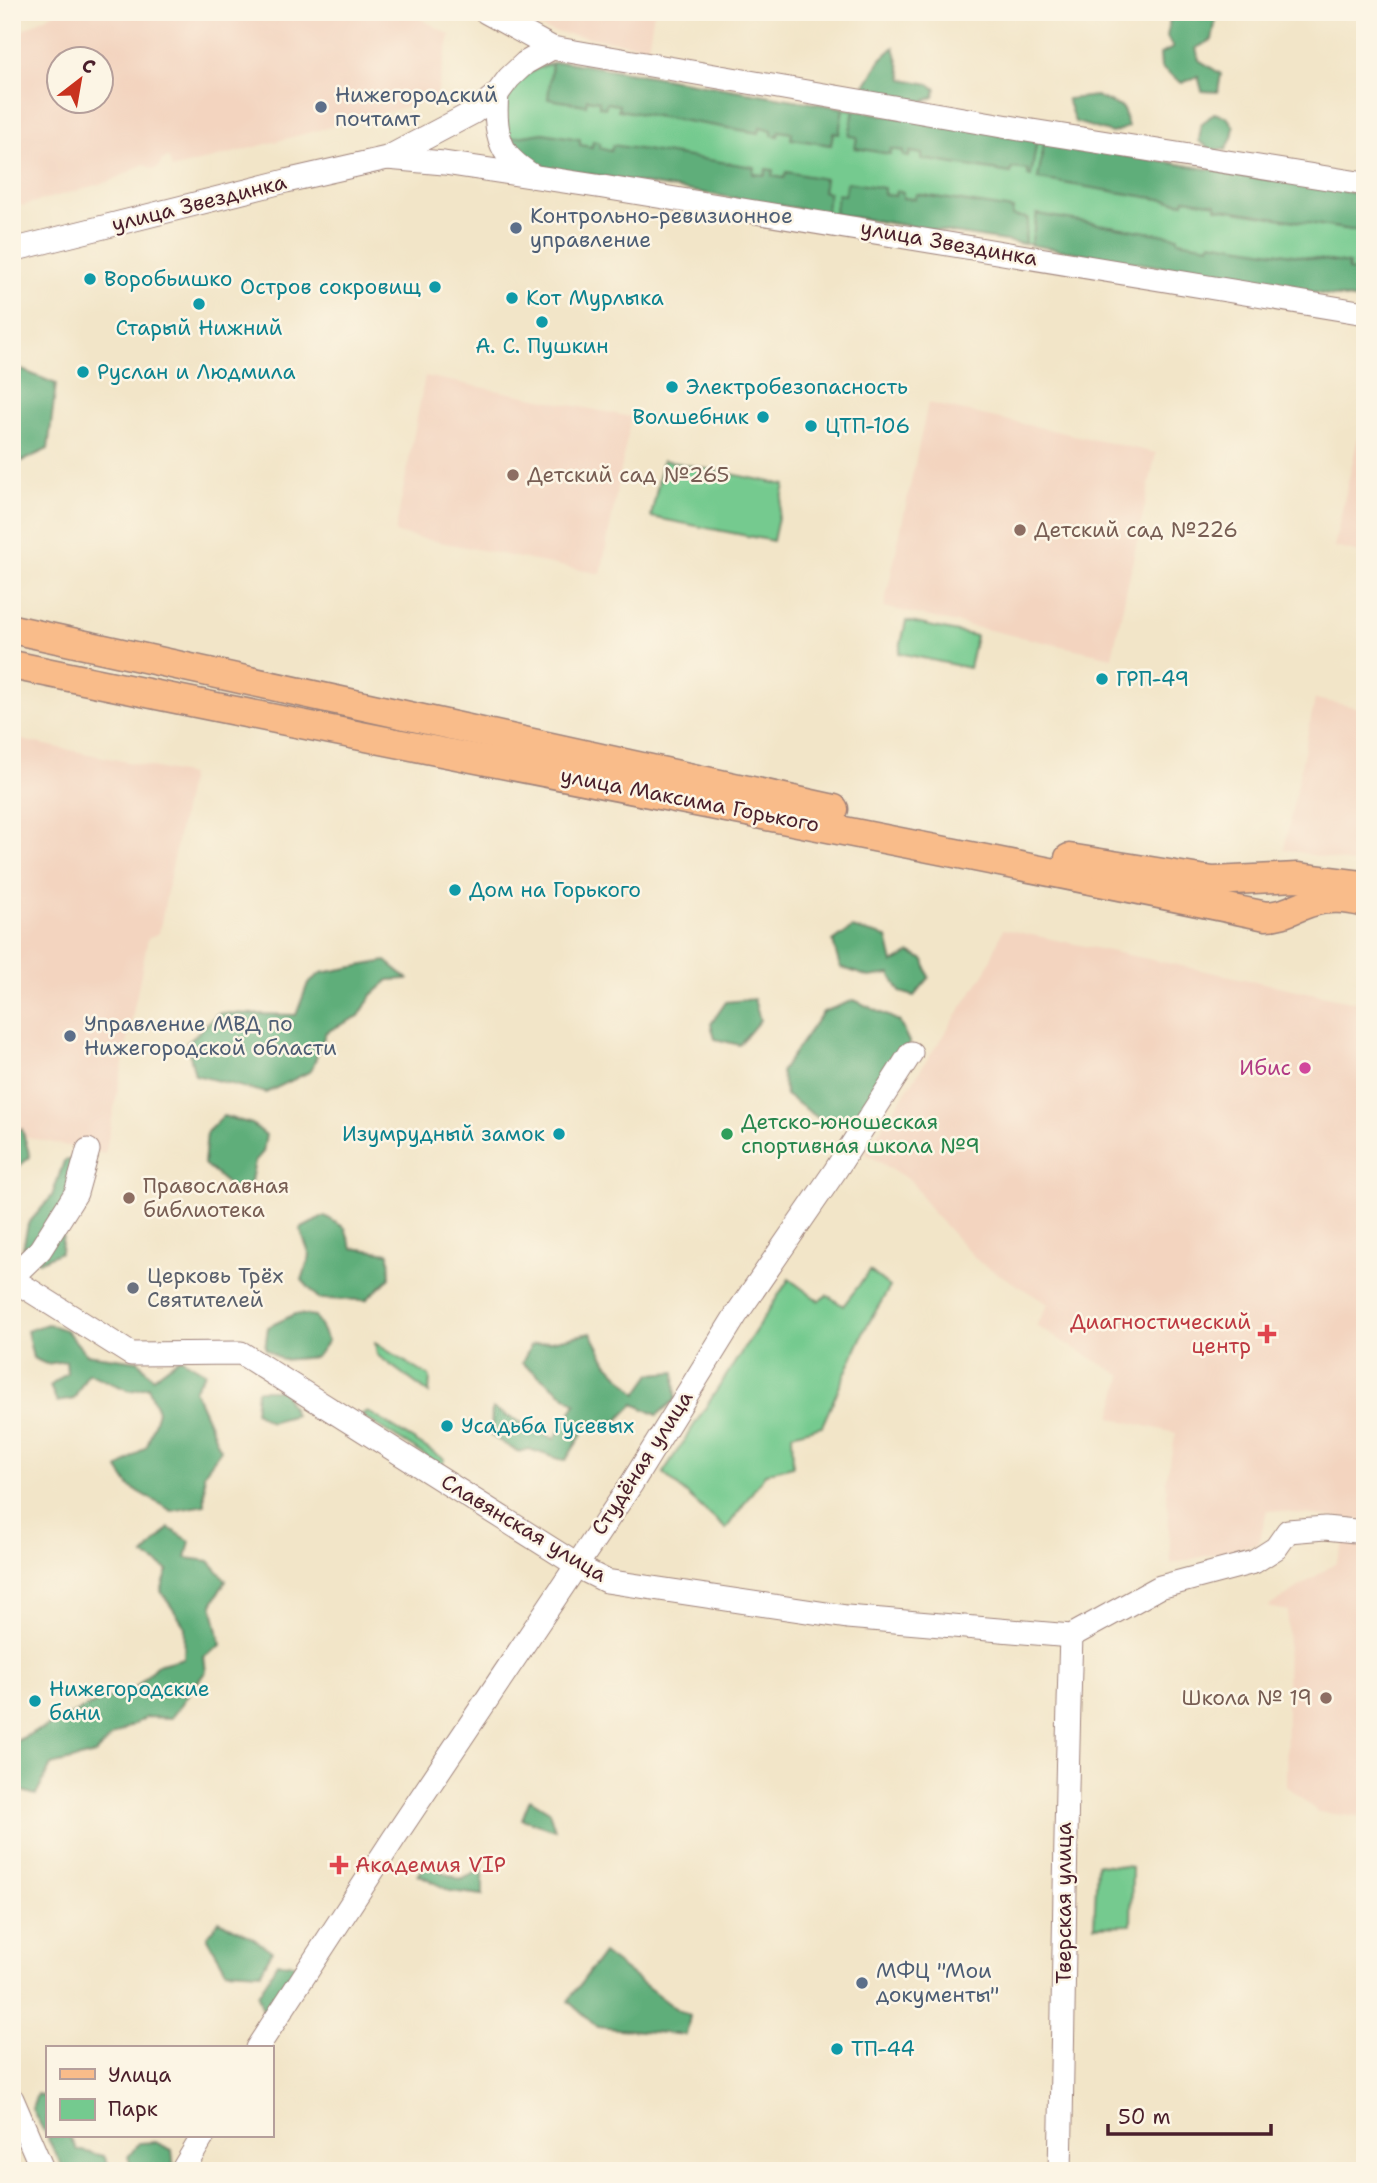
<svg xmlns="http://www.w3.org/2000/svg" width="1377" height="2183" font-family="'Shantell Sans',sans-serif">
<rect width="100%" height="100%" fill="#fcf5e5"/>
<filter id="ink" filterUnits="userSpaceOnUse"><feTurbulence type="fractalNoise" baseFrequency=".0143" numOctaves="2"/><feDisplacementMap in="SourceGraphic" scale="14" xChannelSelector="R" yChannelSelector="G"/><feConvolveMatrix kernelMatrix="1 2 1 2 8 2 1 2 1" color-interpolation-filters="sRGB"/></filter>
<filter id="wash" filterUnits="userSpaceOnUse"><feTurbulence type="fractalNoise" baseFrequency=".00686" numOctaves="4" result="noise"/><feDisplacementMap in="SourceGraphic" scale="28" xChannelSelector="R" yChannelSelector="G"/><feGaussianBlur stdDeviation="1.57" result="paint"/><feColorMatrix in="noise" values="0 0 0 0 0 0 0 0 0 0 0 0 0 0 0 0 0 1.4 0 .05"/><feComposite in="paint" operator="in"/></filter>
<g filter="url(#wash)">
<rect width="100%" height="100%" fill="#f2e5c8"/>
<g fill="#f3d4bf" fill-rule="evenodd">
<path d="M56,12H415L414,15L450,35L436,99L172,169L169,158L162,160L159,167L156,169H152L144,164L111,181L21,206L12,191V36ZM60,60H102V102H60Z"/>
<polygon points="512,12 654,12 648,47 549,31 529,23"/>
<polygon points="425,376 631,417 601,574 395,533"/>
<polygon points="928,403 1156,453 1112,657 884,607"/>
<polygon points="1365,405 1365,554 1334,547"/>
<polygon points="1315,699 1365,709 1365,866 1284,849"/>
<polygon points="12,738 190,775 159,933 148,938 105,1154 12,1134"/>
<polygon points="1003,929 1365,1004 1365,1521 1267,1510 1259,1543 1171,1564 1166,1480 1176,1433 1111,1418 1122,1376 1036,1326 1048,1304 979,1262 934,1214 911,1181 865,1153 986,971"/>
<polygon points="1346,1538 1365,1540 1365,1818 1318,1812 1286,1786 1288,1611 1268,1607 1336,1563"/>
</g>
<g fill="#74ca8f" stroke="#5f745d" stroke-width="2">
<path d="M566,62L1365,195V301L1028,244L830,214L510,138C508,130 506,123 506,115C505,82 537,63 566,62Z"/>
<polygon points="663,460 785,485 773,541 651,517"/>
<polygon points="906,621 976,636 969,668 899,653"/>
<polygon points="870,1271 890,1287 865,1329 822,1426 792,1434 793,1466 766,1473 726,1529 663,1473 789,1279 819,1301 827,1295 843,1306"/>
<polygon points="375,1343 430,1377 429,1393 377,1355"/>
<polygon points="367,1411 444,1459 442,1466 361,1415"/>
<polygon points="1097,1864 1132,1867 1131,1925 1094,1926"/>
</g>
<g fill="#5fae7a" stroke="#546652" stroke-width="2">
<polygon points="1171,12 1211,12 1216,19 1212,40 1196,48 1199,60 1221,74 1218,92 1202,91 1198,76 1182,83 1161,68 1160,54 1173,48 1167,37"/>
<polygon points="894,47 903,79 929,84 936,89 934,97 924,101 869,95 865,86 881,59"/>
<polygon points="566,62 843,108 839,134 833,133 831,145 791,139 792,133 779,131 778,136 772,135 772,130 760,127 759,133 618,110 619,105 607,103 605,108 599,107 599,101 587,99 586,105 548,99 552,63"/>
<polygon points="1096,96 1123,108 1128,127 1112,133 1075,122 1067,99"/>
<polygon points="854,110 1037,140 1031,176 1028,176 1028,170 1012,168 1011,173 922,159 922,154 910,152 909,157 903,156 903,151 891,149 890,154 855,148 857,137 849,136"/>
<polygon points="1214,113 1227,117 1234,127 1232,138 1226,150 1210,149 1199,141 1201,125"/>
<polygon points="543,133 580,139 580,145 592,147 593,141 600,143 599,148 611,151 613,145 754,167 753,174 765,175 766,169 773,170 772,176 784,178 786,172 825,179 823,191 829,193 826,213 538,166 524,160 510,138"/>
<polygon points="1044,142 1365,195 1365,226 1358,225 1357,231 1216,208 1216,204 1185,199 1184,203 1038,179"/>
<polygon points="847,182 884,188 884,194 895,196 896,191 903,192 903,198 915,199 916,194 1013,209 1012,216 1028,218 1024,244 834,214 838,194 845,195"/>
<polygon points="1037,214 1178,237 1178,241 1209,246 1211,242 1349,264 1348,270 1365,273 1365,301 1031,245"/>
<polygon points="22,370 56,384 48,449 12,466 12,373"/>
<polygon points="852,928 887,937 893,963 910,953 924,960 929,978 914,996 900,992 890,974 869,977 840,967 833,942"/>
<polygon points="386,961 408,979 389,980 372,995 359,1016 326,1032 311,1071 266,1093 195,1075 187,1043 218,1013 296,1015 308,983 321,973"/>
<polygon points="754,999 760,1020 739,1045 715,1039 711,1024 726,1002"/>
<polygon points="854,1000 899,1021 910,1044 862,1114 828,1125 786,1095 781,1072 823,1012"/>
<polygon points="223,1116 252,1124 266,1135 263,1152 255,1161 250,1186 233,1189 204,1164 207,1132"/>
<polygon points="22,1129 30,1157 12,1172 12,1131"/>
<polygon points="78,1158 89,1167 86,1207 64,1223 61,1252 39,1262 22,1253 28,1224 52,1196 64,1161"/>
<polygon points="325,1216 345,1228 352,1248 389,1253 390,1278 366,1300 319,1299 302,1280 310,1256 300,1229"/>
<polygon points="295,1314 315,1316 328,1341 316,1357 282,1360 265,1348 268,1327"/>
<polygon points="47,1324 66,1330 86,1354 138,1361 153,1378 180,1358 205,1372 194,1390 221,1450 204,1473 205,1505 172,1511 130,1487 118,1469 147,1446 158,1411 148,1387 130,1391 88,1373 74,1399 57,1402 50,1386 67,1373 66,1361 46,1364 33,1358 27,1331"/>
<polygon points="591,1333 607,1363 637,1394 651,1374 675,1372 676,1399 657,1415 634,1404 617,1421 587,1427 565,1461 529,1449 518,1452 491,1436 492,1408 554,1439 576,1404 522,1363 531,1345"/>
<polygon points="257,1390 283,1390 295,1415 270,1422 255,1412"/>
<polygon points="169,1528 190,1541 186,1558 209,1561 226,1580 212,1604 221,1645 204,1657 206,1671 171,1718 147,1717 111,1737 95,1754 51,1765 36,1795 12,1788 12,1743 105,1698 126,1698 157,1665 184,1658 185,1627 161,1591 168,1570 144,1555"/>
<polygon points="530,1799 549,1811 555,1830 522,1819"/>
<polygon points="426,1865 461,1880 483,1869 483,1895 450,1891 418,1874"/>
<polygon points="219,1921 248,1935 272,1951 261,1972 226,1970 207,1937"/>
<polygon points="603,1953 675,2008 690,2016 686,2035 597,2027 568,2001"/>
<polygon points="277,1963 294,1964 302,1982 279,2014 264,2013 258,1995"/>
<polygon points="37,2094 47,2097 47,2136 69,2136 77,2150 104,2156 111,2171 65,2171 32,2109"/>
<polygon points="155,2142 172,2150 174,2171 133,2171 128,2157 139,2143"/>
</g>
</g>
<g filter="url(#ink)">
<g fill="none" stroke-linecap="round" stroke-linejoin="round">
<defs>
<g id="minor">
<polyline points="486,12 552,48 1032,131 1365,184"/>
<path d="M497,94C495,115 495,142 511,159C517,165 525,171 533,176"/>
<polyline points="387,158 444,163 603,187 1365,313"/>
<polyline points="12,250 286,181 387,158 474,112 497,94 509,78 525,63 552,48"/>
<polyline points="12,1277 40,1250 76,1193 88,1150"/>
<polyline points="12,1279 131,1354 241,1353 588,1572 606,1581 847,1617 1071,1636 1160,1587 1254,1562 1276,1548 1288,1531 1325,1528 1365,1532"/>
<polyline points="257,2048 394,1838 632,1483 736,1315 835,1171 911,1053"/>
<polyline points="12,2099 43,2171"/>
<polyline points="182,2171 203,2136"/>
<path d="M1060,2171C1064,1992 1065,1814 1071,1636"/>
</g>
<g id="major">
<polyline points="12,629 834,809"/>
<path d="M12,665C429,753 849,829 1266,916C1286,915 1291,909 1309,903C1329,897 1345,898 1365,903"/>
<polyline points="1069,858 1213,881 1297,877 1362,885"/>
</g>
</defs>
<use href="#minor" stroke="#9e827a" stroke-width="25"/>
<use href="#major" stroke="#9e827a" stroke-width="31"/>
<use href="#minor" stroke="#fff" stroke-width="23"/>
<use href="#major" stroke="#f9bc8a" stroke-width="28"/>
</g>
</g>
<g fill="#5c6f8a" stroke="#fcf5e5" stroke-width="2.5">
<circle cx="321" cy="107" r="7"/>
<circle cx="516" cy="228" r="7"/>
<circle cx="70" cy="1036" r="7"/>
<circle cx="862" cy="1983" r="7"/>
</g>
<g fill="#0f9aa8" stroke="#fcf5e5" stroke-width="2.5">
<circle cx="90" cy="279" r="7"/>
<circle cx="435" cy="287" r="7"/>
<circle cx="512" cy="298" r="7"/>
<circle cx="199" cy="304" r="7"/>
<circle cx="542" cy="322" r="7"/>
<circle cx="83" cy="372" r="7"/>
<circle cx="672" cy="387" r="7"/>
<circle cx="763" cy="417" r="7"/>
<circle cx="811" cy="426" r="7"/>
<circle cx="1102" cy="679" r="7"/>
<circle cx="455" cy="890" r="7"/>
<circle cx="559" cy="1134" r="7"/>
<circle cx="447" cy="1426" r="7"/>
<circle cx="35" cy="1701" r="7"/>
<circle cx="837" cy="2049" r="7"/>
</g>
<g fill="#8d6e63" stroke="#fcf5e5" stroke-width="2.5">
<circle cx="513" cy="475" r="7"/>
<circle cx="1020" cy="530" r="7"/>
<circle cx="129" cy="1198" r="7"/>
<circle cx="1326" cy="1698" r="7"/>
</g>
<circle fill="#d1479c" stroke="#fcf5e5" stroke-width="2.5" cx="1305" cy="1068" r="7"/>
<circle fill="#2e9e5b" stroke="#fcf5e5" stroke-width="2.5" cx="727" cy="1134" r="7"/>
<circle fill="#6b7280" stroke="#fcf5e5" stroke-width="2.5" cx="133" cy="1288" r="7"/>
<g fill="#e0444e" stroke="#fcf5e5" stroke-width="2.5">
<path d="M1263.5 1323.5h7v7h7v7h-7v7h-7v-7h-7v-7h7z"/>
<path d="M335.5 1854.5h7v7h7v7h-7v7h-7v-7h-7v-7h7z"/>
</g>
<g text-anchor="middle" stroke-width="5" stroke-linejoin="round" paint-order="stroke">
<g font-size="21" fill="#4e5e75" stroke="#fcf5e5" text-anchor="start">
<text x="335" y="102">Нижегородский<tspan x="335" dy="24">почтамт</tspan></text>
<text x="530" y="223">Контрольно-ревизионное<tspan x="530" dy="24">управление</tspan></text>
<text x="84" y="1031">Управление МВД по<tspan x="84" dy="24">Нижегородской области</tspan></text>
<text x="876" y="1978">МФЦ "Мои<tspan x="876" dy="24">документы"</tspan></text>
</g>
<g font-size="21" fill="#4a1f2b" stroke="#fcf5e5">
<text transform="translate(199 203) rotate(-14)" y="7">улица Звездинка</text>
<text transform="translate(949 243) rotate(10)" y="7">улица Звездинка</text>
<text transform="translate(690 800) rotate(11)" y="7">улица Максима Горького</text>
<text transform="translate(642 1463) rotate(-57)" y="7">Студёная улица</text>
<text transform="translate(524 1528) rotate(31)" y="7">Славянская улица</text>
<text transform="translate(1064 1903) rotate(-90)" y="7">Тверская улица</text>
</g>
<g font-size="21" fill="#0d838f" stroke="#fcf5e5" text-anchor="start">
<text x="104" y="286">Воробьишко</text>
<text x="421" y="294" text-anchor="end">Остров сокровищ</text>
<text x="526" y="305">Кот Мурлыка</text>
<text x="199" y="335" text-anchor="middle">Старый Нижний</text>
<text x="542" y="353" text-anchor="middle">А. С. Пушкин</text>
<text x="97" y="379">Руслан и Людмила</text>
<text x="686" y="394">Электробезопасность</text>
<text x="749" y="424" text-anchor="end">Волшебник</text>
<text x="825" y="433">ЦТП-106</text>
<text x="1116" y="686">ГРП-49</text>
<text x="469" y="897">Дом на Горького</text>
<text x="545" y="1141" text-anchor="end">Изумрудный замок</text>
<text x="461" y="1433">Усадьба Гусевых</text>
<text x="49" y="1696">Нижегородские<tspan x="49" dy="24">бани</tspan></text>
<text x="851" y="2056">ТП-44</text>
</g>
<g font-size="21" fill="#785e54" stroke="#fcf5e5" text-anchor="start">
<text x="527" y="482">Детский сад №265</text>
<text x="1034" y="537">Детский сад №226</text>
<text x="143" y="1193">Православная<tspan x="143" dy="24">библиотека</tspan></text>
<text x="1312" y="1705" text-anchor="end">Школа № 19</text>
</g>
<g font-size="21" fill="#b23c85" stroke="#fcf5e5" text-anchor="end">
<text x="1291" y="1075">Ибис</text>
</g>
<g font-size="21" fill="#27864d" stroke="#fcf5e5" text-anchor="start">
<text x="741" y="1129">Детско-юношеская<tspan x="741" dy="24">спортивная школа №9</tspan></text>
</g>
<g font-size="21" fill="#5b616d" stroke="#fcf5e5" text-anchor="start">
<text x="147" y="1283">Церковь Трёх<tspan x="147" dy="24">Святителей</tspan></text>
</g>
<g font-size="21" fill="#be3a42" stroke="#fcf5e5" text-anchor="end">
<text x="1251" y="1329">Диагностический<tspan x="1251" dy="24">центр</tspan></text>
<text x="355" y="1872" text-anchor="start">Академия VIP</text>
</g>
</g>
<rect width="1377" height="2183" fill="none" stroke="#fcf5e5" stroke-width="42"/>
<rect x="46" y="2046" width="228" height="91" fill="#fcf5e5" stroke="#b59f9b" stroke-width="2"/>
<rect x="60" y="2069" width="35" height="10" fill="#f9bc8a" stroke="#b59f9b" stroke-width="2"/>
<text x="108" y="2082" font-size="21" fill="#4a1f2b">Улица</text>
<rect x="60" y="2099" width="35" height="21" fill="#74ca8f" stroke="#b59f9b" stroke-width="2"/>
<text x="108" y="2116" font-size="21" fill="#4a1f2b">Парк</text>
<g transform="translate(80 80) rotate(31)"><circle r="33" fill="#fcf5e5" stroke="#b59f9b" stroke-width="2"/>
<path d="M0-5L12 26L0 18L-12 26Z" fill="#c8321e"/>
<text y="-10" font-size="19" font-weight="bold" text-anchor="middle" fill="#4a1f2b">С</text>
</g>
<path d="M1108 2124v10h163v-10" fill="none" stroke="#4a1f2b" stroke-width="3.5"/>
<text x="1118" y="2124" font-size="21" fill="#4a1f2b" stroke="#fcf5e5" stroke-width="5" paint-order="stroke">50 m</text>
</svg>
